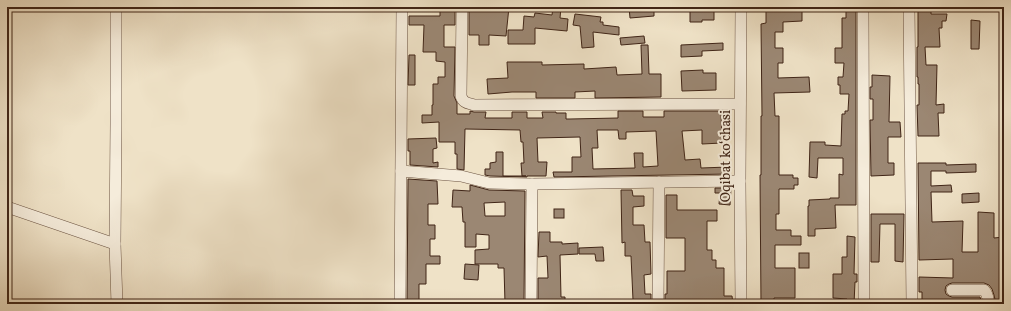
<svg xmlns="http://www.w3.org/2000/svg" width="1011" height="311" font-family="Vollkorn,serif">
<rect width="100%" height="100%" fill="#efe2c7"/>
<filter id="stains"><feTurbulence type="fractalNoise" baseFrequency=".005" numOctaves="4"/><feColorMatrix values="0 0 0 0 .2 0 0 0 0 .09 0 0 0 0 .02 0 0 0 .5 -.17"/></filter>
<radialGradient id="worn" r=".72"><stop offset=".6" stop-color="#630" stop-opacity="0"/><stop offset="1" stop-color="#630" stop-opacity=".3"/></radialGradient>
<g fill="#9b8773" stroke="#402517" fill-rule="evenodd">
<path d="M440,7H455V25H444V47H455L454,96L457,103V114H470V111L474,112H486L485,118H512V112H527V118H543L542,112H556V113H566V119H570L618,118V111H643V117H664V111H721L722,143L702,144V130L682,131L685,160L700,159L701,168L728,167L729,174L554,177L553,172H572V157H581L580,137L537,138L538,162H547L546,176H527V177L490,176L485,175V169H490V163L496,162V152H503V176H526H522L521,163H524L523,142H521L520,130L465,129L464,170L457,169V154H455V142H439V122L422,123V115H432V105H433V84H438V77H445V62L436,61V52H423L424,25H409V16H440ZM597,130H618L619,139H626V132L656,131L658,166L643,167V153H634L635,168L593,169L592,148H598Z"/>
<polygon points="469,7 509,7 506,36 489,35 489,45 479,45 479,35 469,35"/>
<polygon points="553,7 561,7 560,18 568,19 567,31 535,28 535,44 508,44 508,30 523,30 524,16 534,17 535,13 552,15"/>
<polygon points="629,7 654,7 654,16 630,18"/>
<polygon points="690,7 714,7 714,20 702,20 702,22 690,22"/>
<polygon points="766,7 798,7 798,8 802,8 802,21 783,22 783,32 775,32 775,48 783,48 783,63 778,63 778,78 809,77 810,92 774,93 775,116 779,116 779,175 793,175 793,178 798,178 798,185 794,185 794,189 779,189 779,214 776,214 776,230 791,230 791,236 801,236 801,245 775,245 775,268 795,268 795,298 774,298 774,304 761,304 760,175 761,175 761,116 762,116 761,24 766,23"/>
<polygon points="846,7 856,7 856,205 835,205 836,228 815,229 815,236 808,236 808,206 809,206 809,200 830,199 830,198 839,198 839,174 843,175 843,158 818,158 817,178 809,177 810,142 825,142 825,145 841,146 842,114 845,114 845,111 848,111 849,94 840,94 840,85 838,85 838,77 843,77 844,63 835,63 835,48 842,48 842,18 846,18"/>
<polygon points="918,7 931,7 931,14 947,14 946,21 942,21 942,28 939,28 940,47 925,47 926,65 937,65 936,105 944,104 944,113 938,113 939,136 918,136 917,105 919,105 919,84 918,84 918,77 917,77 917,47 918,47"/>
<polygon points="575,14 601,17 600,22 603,22 603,25 619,27 619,35 593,32 594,47 582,48 580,26 573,25"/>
<polygon points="971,20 980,21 979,49 971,49"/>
<polygon points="644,36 645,43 621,45 620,38"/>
<polygon points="723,43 723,50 702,51 702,56 681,57 681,45"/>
<polygon points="641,45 648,45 649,74 661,74 661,97 595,98 595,91 575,92 575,98 536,98 536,92 512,92 488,94 487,79 508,78 507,62 542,62 542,65 584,64 584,69 616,67 617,75 642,74"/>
<polygon points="409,55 415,55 415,85 408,85"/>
<polygon points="703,70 703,73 716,73 716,90 682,91 681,71"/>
<polygon points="872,75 890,76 889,122 900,122 901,137 888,137 888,163 894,163 894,175 871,176 870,120 873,120 873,99 870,99 870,87 872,87"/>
<polygon points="436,138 437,148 433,149 433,163 438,162 438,167 410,165 410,151 408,151 408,139"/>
<polygon points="918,163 946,163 946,165 976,164 976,172 946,173 946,171 931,171 931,186 951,185 952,192 931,192 932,222 963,221 962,252 978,252 978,212 994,213 994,238 1004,237 1004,304 996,304 994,295 992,289 989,285 984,283 952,283 949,284 946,286 945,290 946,294 949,296 952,297 980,297 982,304 922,304 922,292 919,292 919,277 953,278 953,259 919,260"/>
<polygon points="408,179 437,181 438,204 428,204 428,225 435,225 435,239 430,239 430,256 440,256 440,264 426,264 426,284 419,284 419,304 407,304"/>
<path d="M470,185L489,190L525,191L524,304H513V302L505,303L504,268H498V264H475V250L489,249V235L476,234V247H465V222H463L462,207H452L453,190L470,191ZM505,202V216H485L484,203Z"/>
<polygon points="715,188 731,188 730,205 719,204 720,193 715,193"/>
<polygon points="621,190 632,190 633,196 644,196 644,206 633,207 633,225 644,225 645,242 650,242 651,274 644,275 645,294 651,294 651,304 638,304 638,300 633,300 631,256 625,256 625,242 622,243"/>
<polygon points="979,193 979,202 962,203 962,194"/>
<polygon points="666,195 677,195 677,210 717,210 717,221 707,221 707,250 712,250 712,260 716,260 716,268 724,268 724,296 732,296 733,304 678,304 678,302 665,302 665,294 667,294 667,271 685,271 685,238 666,238"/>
<rect x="554" y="209" width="10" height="9"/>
<polygon points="871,214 904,214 903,262 895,261 895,224 880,224 879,262 871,262"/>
<polygon points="539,232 550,232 550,242 562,242 562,244 578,243 578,254 560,255 561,297 565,297 565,304 538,303 538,278 548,278 547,256 538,257"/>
<polygon points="847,236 855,237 854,274 857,274 857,282 855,282 854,304 847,304 847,299 833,298 833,274 842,274 842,257 847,257"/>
<polygon points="603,247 604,261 596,261 595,254 579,254 579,248"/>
<rect x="799" y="253" width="10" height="15"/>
<polygon points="465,264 479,265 478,280 464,279"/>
</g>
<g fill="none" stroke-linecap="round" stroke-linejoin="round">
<defs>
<g id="minor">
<path d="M462,7L461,96C463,103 468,103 474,105L740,104"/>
<polyline points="863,7 864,304"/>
<polyline points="909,7 912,304"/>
<polyline points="401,171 461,176 489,183 532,184 740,181"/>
<polyline points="7,207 115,244 117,304"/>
<polyline points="115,244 116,124 116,7"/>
<path d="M952,290H984C988,294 988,298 989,304"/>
<polyline points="400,304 402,7"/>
<polyline points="531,304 532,184"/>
<polyline points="658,304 659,182"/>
<polyline points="741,304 740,181 741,7"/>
</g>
</defs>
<use href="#minor" stroke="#6c5443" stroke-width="12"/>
<use href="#minor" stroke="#f5ecdb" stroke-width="11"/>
</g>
<g text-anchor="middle" stroke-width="4" stroke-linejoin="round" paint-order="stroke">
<g font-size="14" fill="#402517" stroke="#f5ecdb">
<text transform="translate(725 156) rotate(-90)" y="5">Oqibat koʻchasi</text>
</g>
</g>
<rect width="1011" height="311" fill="none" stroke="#efe2c7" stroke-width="24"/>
<rect x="8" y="8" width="995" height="295" fill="none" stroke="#402517" stroke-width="2"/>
<rect x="12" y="12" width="987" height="287" fill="none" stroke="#402517"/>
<rect width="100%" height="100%" filter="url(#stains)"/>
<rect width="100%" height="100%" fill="url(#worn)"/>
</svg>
